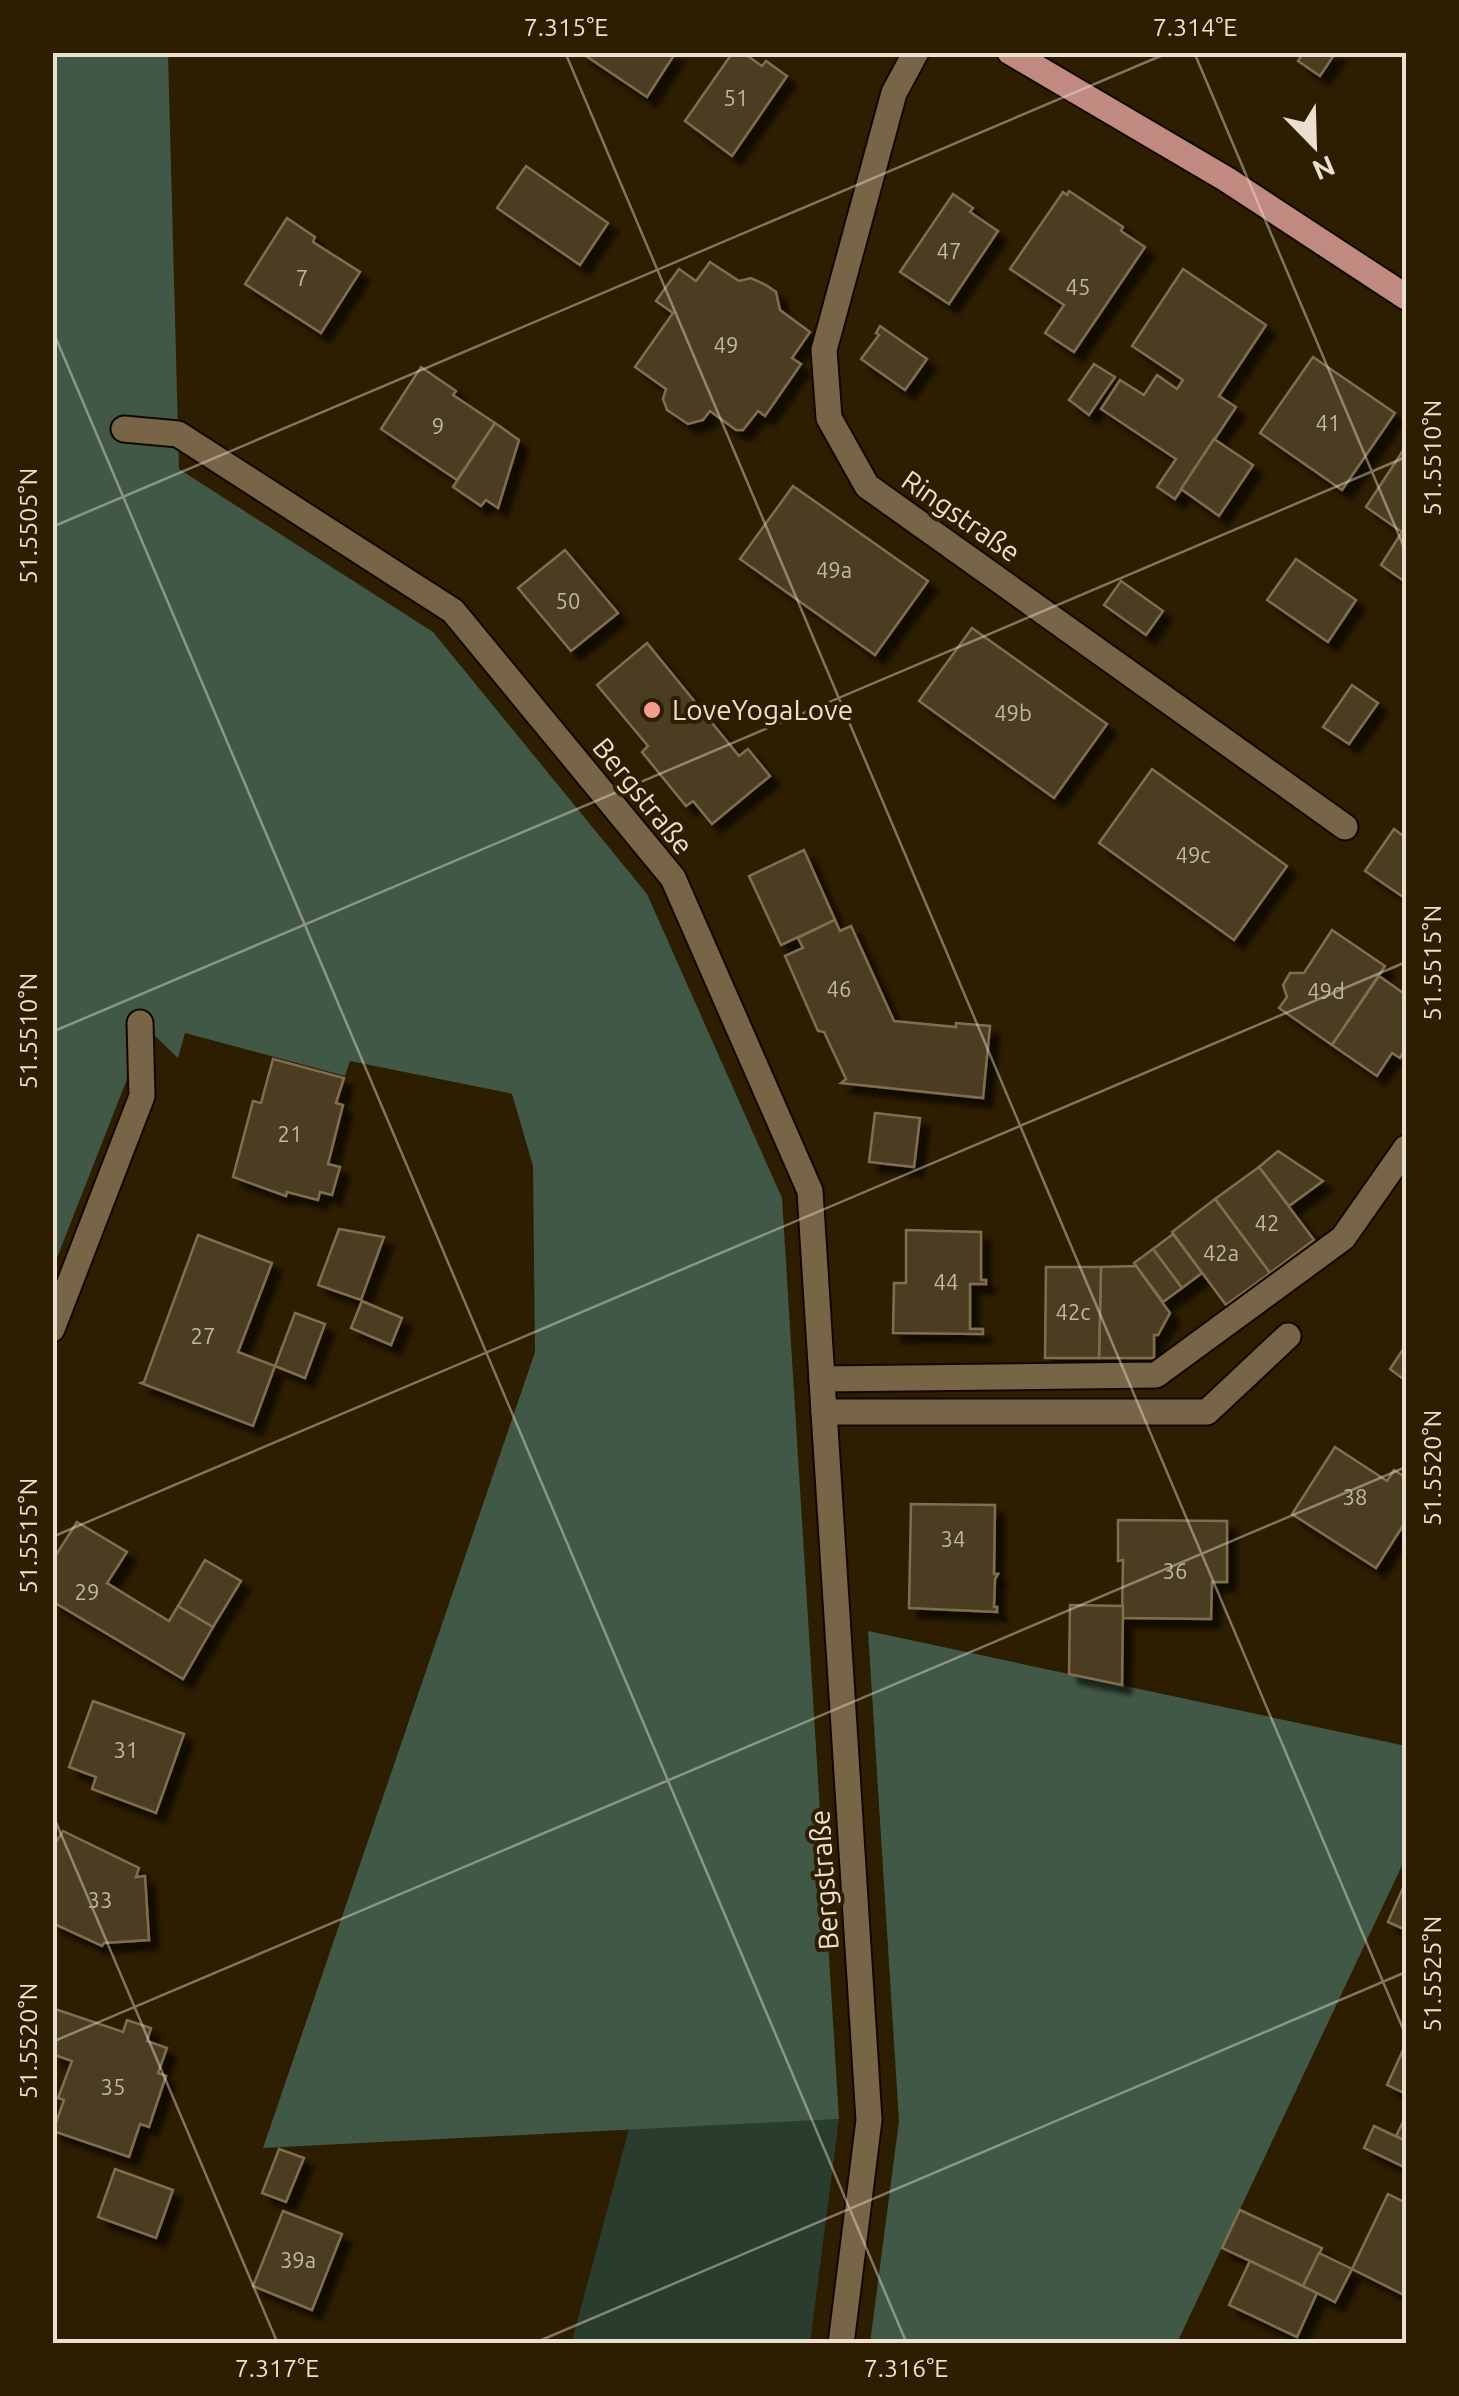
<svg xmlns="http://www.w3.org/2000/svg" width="1459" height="2396" font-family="Ubuntu,sans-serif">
<defs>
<filter id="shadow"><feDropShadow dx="9" dy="9" stdDeviation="2.5" flood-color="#0009"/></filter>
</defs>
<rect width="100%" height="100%" fill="#2d1d01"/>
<polygon fill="#2a3c2e" points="839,2119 810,2343 571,2344 629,2129"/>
<g fill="#405845">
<polygon points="53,53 168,53 179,469 433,632 647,894 782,1198 839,2119 263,2148 535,1352 533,1166 512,1094 509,1093 350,1061 345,1076 185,1033 178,1058 153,1034 152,1022 128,1023 131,1061 129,1074 53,1268"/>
<polygon points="868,1631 1406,1746 1406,1857 1177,2343 870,2343 899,2121"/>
</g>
<g fill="#4b3c24" stroke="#806e50" stroke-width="2.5" filter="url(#shadow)">
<polygon points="580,52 676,52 647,97"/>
<polygon points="733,52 742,52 762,66 766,61 787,76 732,156 685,121"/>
<polygon points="1304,52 1336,52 1320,76 1298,61"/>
<polygon points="526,166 608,223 580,265 497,208"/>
<polygon points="1069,191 1123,227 1121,231 1145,247 1074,352 1045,333 1064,305 1010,269 1063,192 1067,195"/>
<polygon points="953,194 973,208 970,212 998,231 949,304 900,272"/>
<polygon points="287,218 315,237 313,242 360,272 321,333 245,284"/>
<polygon points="710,262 739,281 751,278 766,285 776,292 780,310 810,332 792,358 801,364 765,416 758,411 743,430 736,430 710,411 703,420 688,424 667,410 663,399 666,389 635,367 673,313 656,301 679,269 696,281"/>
<polygon points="1183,269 1266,325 1219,396 1236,407 1175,499 1157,487 1176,459 1101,409 1120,380 1144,395 1157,375 1177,389 1183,380 1132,346"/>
<polygon points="880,326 927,359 905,390 861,359 879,335 876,333"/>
<polygon points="1313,357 1395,413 1342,490 1260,433"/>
<polygon points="1094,364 1115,377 1089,415 1069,400"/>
<polygon points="421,367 456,391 453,395 495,423 457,480 381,429"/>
<polygon points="495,423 519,440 498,508 486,500 481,506 453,487"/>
<polygon points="1214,439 1253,465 1219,516 1181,489"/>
<polygon points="1406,446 1406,580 1405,582 1381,565 1402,532 1366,507"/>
<polygon points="793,486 928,581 875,655 740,559"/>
<polygon points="565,550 618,613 571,651 518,588"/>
<polygon points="1296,559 1356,600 1328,642 1267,600"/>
<polygon points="1121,581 1163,611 1146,635 1104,605"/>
<polygon points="972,628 1107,724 1054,798 919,701"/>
<polygon points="647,643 739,756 748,749 770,776 712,824 693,801 686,806 642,752 648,746 597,685"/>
<polygon points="1352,685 1378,703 1349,744 1323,727"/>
<polygon points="1152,769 1287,866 1234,940 1099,843"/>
<polygon points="1394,829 1406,838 1406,899 1365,871"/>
<polygon points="804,850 835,920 781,945 749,876"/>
<polygon points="835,920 840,931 851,926 894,1021 956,1027 956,1023 990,1026 983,1098 841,1083 846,1079 824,1032 818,1031 785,956 803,948 798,938"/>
<polygon points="1332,930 1385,966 1332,1045 1279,1008 1287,997 1283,985 1290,973 1304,973"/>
<polygon points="1379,976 1406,995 1406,1048 1400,1058 1392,1053 1377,1076 1332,1045"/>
<polygon points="273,1059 344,1078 336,1103 343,1105 328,1164 340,1167 332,1195 320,1192 318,1200 287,1192 286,1196 233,1177 253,1101 261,1103"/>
<polygon points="875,1113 920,1118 914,1167 869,1162"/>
<polygon points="1278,1151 1323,1181 1289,1206 1259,1167"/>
<polygon points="1259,1167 1314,1240 1270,1273 1215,1199"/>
<polygon points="1215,1199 1270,1273 1226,1305 1172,1232"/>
<polygon points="339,1229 384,1237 361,1300 318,1285"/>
<polygon points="906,1230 981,1232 981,1280 986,1280 986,1284 970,1284 970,1329 983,1329 983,1334 893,1333 894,1283 906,1283"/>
<polygon points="1173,1234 1202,1273 1182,1288 1153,1249"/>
<polygon points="198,1235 272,1263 238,1352 275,1366 253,1426 141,1383 144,1382"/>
<polygon points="1153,1249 1182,1288 1163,1302 1134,1263"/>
<polygon points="1136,1266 1170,1313 1158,1335 1154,1335 1154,1358 1099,1358 1101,1267"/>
<polygon points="1046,1267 1101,1267 1099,1358 1045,1358"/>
<polygon points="362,1301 402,1318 391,1345 351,1328"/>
<polygon points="295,1313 325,1324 305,1378 275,1366"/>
<polygon points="1406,1345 1406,1381 1390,1369"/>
<polygon points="1335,1447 1387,1481 1394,1470 1406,1478 1406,1521 1376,1568 1292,1514"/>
<polygon points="911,1504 995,1505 994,1574 998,1574 995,1579 994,1607 997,1607 997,1612 909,1608"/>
<polygon points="1118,1520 1227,1521 1227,1582 1212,1582 1211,1619 1122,1618 1123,1560 1118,1561"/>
<polygon points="77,1522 127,1552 107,1583 169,1621 178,1606 213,1627 183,1679 52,1601 52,1561"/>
<polygon points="205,1560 241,1581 213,1627 178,1606"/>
<polygon points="1070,1605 1123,1606 1122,1685 1069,1674"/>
<polygon points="93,1701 184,1734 156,1813 92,1789 96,1777 69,1767"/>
<polygon points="63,1831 139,1868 136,1877 145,1876 149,1940 104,1943 102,1946 52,1923 52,1848"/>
<polygon points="1406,1881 1406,1930 1388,1922"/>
<polygon points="52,2008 123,2032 127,2020 151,2028 147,2041 167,2048 158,2073 166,2076 149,2127 140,2124 129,2157 53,2131 64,2100 58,2098 72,2061 52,2054"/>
<polygon points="1403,2050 1406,2051 1406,2094 1387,2085"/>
<polygon points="1406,2116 1406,2141 1396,2136"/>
<polygon points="1374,2126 1406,2141 1406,2168 1364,2148"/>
<polygon points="279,2149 304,2158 286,2202 262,2193"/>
<polygon points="115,2169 173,2190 156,2238 98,2217"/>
<polygon points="1388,2194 1406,2203 1406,2296 1352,2269"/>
<polygon points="1240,2210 1322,2248 1303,2286 1222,2248"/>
<polygon points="283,2211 342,2234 312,2310 253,2286"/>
<polygon points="1319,2253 1352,2269 1335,2302 1303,2286"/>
<polygon points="1250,2261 1317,2293 1297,2337 1229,2305"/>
</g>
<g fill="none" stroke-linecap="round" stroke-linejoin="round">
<defs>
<polyline id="service" points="822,1379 1156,1375 1343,1238 1406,1148"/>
<g id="minor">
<polyline points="916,52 894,93 824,350 829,418 867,486 1345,827"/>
<polyline points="124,429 178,434 453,611 673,878 810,1191 869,2120 841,2344"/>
<polyline points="52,1329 142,1096 140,1023"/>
<polyline points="824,1412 1207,1412 1288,1336"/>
</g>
<polyline id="primary" points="1010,52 1226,179 1406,297"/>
</defs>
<use href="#service" stroke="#130800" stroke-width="29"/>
<use href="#minor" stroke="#130800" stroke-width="29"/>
<use href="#primary" stroke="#130800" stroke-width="29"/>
<use href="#service" stroke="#786547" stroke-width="25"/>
<use href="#minor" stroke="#786547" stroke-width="25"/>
<use href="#primary" stroke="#c08a81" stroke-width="25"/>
</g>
<path fill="none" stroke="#ebe0d0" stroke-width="2.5" stroke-opacity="0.45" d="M565,52L1406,2036M1194,52L1406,552M52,329L907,2344M52,527L1170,52M52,1032L1406,457M52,1537L1406,962M52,1813L278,2344M52,2042L1406,1467M532,2344L1406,1972"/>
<circle fill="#f59c91" stroke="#2d1d01" stroke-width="4" cx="652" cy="710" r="10"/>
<g text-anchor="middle" stroke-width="8" stroke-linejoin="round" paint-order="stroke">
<g font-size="22" fill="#c3b7a5">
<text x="736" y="106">51</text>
<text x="949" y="259">47</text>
<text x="302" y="286">7</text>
<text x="1078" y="295">45</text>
<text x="726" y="353">49</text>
<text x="1328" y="431">41</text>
<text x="438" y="434">9</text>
<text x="834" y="578">49a</text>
<text x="568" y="609">50</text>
<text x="1013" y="721">49b</text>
<text x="1193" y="863">49c</text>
<text x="839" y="997">46</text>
<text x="1326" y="999">49d</text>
<text x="290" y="1142">21</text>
<text x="1267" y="1231">42</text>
<text x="1221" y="1261">42a</text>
<text x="946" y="1290">44</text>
<text x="1073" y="1320">42c</text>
<text x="203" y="1344">27</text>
<text x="1355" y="1505">38</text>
<text x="953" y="1547">34</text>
<text x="1175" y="1579">36</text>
<text x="87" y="1600">29</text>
<text x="126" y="1758">31</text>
<text x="100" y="1908">33</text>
<text x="113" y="2095">35</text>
<text x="298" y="2268">39a</text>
</g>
<g font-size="28" fill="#ebe0d0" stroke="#2d1d01">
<text transform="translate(961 516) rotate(35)" y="10">Ringstraße</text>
<text transform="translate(643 796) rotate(51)" y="10">Bergstraße</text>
<text transform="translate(824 1880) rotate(-94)" y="10">Bergstraße</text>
</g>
<g font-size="28" fill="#ebe0d0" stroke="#2d1d01" text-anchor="start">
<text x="672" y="720">LoveYogaLove</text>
</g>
</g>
<rect width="1459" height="2396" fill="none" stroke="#2d1d01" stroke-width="110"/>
<g transform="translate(1314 145) rotate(157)" stroke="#2d1d01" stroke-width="8" paint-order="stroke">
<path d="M0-8L18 38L0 25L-18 38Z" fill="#ebe0d0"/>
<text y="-15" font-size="28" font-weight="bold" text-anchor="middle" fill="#ebe0d0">N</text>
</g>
<rect x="55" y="55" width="1349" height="2286" fill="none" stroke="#ebe0d0" stroke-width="4"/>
<g font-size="25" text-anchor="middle" fill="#ebe0d0">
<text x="566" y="36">7.315°E</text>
<text x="1195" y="36">7.314°E</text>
<text transform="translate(1432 458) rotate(-90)" y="9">51.5510°N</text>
<text transform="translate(28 526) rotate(-90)" y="9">51.5505°N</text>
<text transform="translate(1432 963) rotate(-90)" y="9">51.5515°N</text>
<text transform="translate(28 1031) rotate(-90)" y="9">51.5510°N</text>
<text transform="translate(1432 1468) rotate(-90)" y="9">51.5520°N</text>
<text transform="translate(28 1536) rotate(-90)" y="9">51.5515°N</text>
<text transform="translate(1432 1974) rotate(-90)" y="9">51.5525°N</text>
<text transform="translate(28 2041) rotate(-90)" y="9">51.5520°N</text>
<text x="277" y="2377">7.317°E</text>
<text x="906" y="2377">7.316°E</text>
</g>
</svg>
